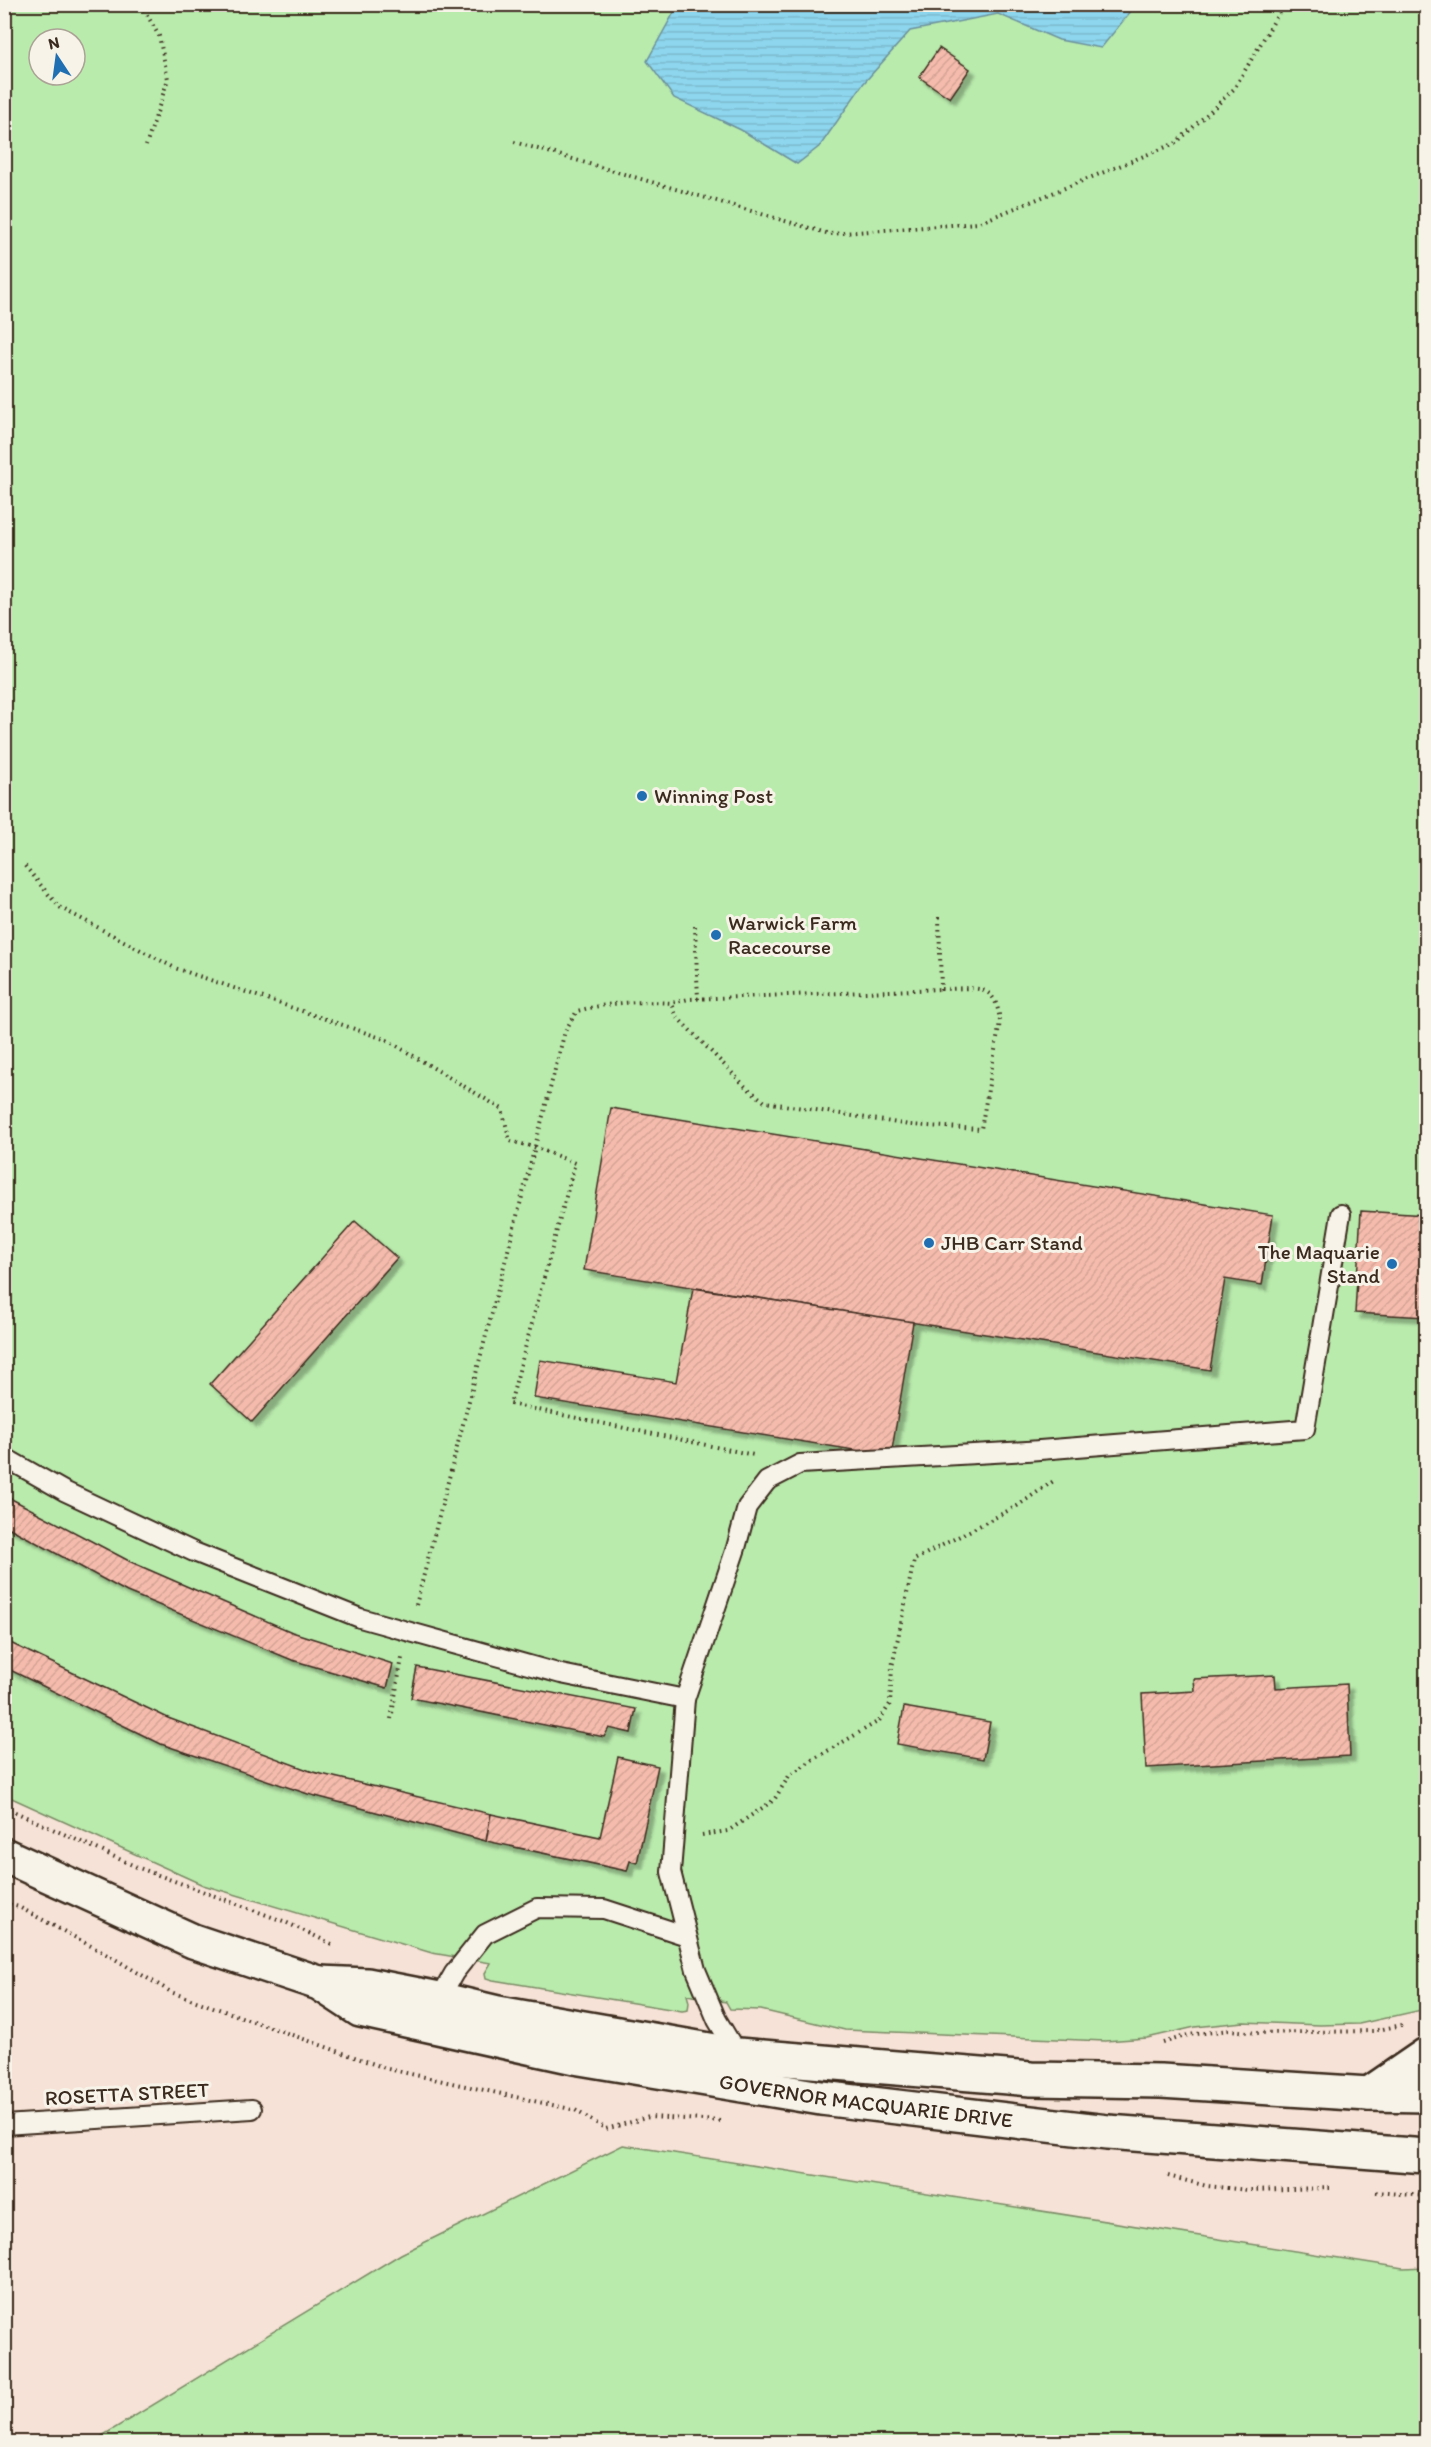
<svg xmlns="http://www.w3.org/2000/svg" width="1431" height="2447" font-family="Itim,sans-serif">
<defs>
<pattern id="water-rules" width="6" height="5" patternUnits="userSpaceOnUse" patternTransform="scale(1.5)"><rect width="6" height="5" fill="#8dd6ee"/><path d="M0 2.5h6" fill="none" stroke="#7bb8cc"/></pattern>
<pattern id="building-hatch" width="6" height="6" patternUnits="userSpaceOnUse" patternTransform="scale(1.5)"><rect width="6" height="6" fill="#f5bcad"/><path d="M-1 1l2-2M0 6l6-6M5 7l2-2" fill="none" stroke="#d3a294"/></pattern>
<filter id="shadow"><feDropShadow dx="5.5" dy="5.5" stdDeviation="1.5" flood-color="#0004"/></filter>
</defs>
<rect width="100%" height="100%" fill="#f6e2d6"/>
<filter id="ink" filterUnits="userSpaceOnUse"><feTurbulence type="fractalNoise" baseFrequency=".0167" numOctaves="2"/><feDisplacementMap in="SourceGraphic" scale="12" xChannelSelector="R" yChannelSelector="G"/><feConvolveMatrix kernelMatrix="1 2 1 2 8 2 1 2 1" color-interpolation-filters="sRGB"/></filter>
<g filter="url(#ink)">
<g fill="#b9ebac" stroke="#7a8a65" stroke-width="1.5" fill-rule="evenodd">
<path d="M5,5H1426V2009L1359,2024L1320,2025L1243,2022L1195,2027L1147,2038L1105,2041L845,2030L761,2010L730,2009L726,2002L687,1995L689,2002L688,2010L682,2011L493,1980L486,1978L485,1973L491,1963L432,1953L203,1885L5,1795ZM39,39H75V75H39Z"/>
<polygon points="623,2145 1403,2268 1426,2267 1426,2442 92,2442 401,2254"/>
</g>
<polygon fill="url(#water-rules)" stroke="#6c919b" stroke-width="1.5" points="678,5 678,4 1136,5 1101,48 1059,40 998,14 910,31 863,84 820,146 797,164 741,130 674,98 647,61"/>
<g fill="url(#building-hatch)" stroke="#3b2a1e" stroke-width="1.5" filter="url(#shadow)">
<polygon points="939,48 970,69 950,98 919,77"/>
<polygon points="611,1108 1273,1215 1262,1285 1225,1279 1210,1370 584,1270"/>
<polygon points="1361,1211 1426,1215 1426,1317 1355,1313"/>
<polygon points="355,1221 397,1258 252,1422 210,1384"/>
<polygon points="693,1288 913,1322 891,1456 534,1398 540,1360 676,1382"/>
<polygon points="4,1495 131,1562 292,1632 393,1664 387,1688 292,1660 127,1592 4,1525"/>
<polygon points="4,1640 168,1718 313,1772 491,1814 486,1841 308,1794 161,1744 4,1667"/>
<polygon points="417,1667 636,1709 631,1733 609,1728 604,1737 411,1698"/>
<polygon points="1275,1675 1276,1688 1347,1684 1350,1756 1146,1768 1142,1694 1195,1691 1194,1679"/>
<polygon points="904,1707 990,1722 983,1759 897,1744"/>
<polygon points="618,1757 658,1766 637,1863 630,1861 627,1871 486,1841 491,1814 600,1837"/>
</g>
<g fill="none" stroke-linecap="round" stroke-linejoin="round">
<defs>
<g id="service">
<polyline points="4,1457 64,1491 194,1552 360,1618 561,1674 685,1699 671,1872 696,1970 717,2020 738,2055"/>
<polyline points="685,1699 736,1548 747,1507 767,1481 800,1464 1027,1451 1305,1429 1341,1214"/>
<polyline points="439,1999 454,1973 485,1934 537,1908 604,1909 687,1936"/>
<polyline points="4,2125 252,2109"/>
</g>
<g id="secondary">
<path id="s1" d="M4,1855L193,1941L319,1983L360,2010L574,2057L821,2098L1108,2132L1426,2156"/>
<polyline points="320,1983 367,1985 439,1999 498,2013 738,2055 1031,2079 1161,2081 1369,2094 1426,2095"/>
<polyline points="1369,2094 1426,2055"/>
</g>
</defs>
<use href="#service" stroke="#3b2a1e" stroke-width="22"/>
<use href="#secondary" stroke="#3b2a1e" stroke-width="38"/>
<g stroke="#3b2a1e" stroke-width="4" stroke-dasharray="1.5 4.5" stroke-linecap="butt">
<polyline points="141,4 159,36 168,79 146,146"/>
<polyline points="514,142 830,234 978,223 1176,143 1234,89 1284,4"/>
<polyline points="25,866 59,907 175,968 387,1040 502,1109 510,1141 534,1147 575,1163 510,1404 754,1455"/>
<path d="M939,917L941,989C975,989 996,980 1000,1022L981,1129L910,1125L765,1102L745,1086L676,1016L672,1003L689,999L941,989"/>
<polyline points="695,926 698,999"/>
<path d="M416,1605L565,1031L577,1011C612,1002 637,1001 672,1003"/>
<polyline points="391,1719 402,1658"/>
<polyline points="4,1807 139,1868 283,1921 334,1945"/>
<polyline points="702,1835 728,1831 774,1800 789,1776 812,1760 879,1721 890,1704 892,1667 914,1560 1017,1506 1055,1480"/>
<polyline points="4,1903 19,1907 113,1958 171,1992 388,2069 575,2110 606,2129 649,2117 721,2121"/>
<polyline points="1163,2043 1188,2035 1230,2030 1257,2033 1373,2031 1402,2025"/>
<polyline points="1168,2176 1207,2186 1248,2190 1330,2188"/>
<polyline points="1376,2192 1426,2196"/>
</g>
<use href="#service" stroke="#f7f3e8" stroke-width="18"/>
<use href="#secondary" stroke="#f7f3e8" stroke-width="33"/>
</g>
</g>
<g fill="#1f6fb2" stroke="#f7f3e8" stroke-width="2">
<circle cx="642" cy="796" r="6"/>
<circle cx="716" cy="935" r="6"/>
<circle cx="929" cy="1243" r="6"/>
<circle cx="1392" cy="1264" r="6"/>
</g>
<g text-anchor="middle" stroke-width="6" stroke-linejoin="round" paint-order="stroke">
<g font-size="21" fill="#3b2a1e" stroke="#f7f3e8" text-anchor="start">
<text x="654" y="803">Winning Post</text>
<text x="728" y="930">Warwick Farm<tspan x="728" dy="24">Racecourse</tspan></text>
<text x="941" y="1250">JHB Carr Stand</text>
<text x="1380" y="1259" text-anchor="end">The Maquarie<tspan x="1380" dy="24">Stand</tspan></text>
</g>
<g font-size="21" fill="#3b2a1e" stroke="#f7f3e8">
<text transform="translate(127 2094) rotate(-3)" y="7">ROSETTA STREET</text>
<text dy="7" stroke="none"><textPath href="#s1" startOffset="904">GOVERNOR MACQUARIE DRIVE</textPath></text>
</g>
</g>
<rect width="1431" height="2447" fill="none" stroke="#f7f3e8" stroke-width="24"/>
<rect x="12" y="12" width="1407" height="2423" fill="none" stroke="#3b2a1e" stroke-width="2" filter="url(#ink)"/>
<g transform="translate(57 57) rotate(347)"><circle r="28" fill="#f7f3e8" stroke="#aca397" stroke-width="1.5"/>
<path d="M0-4.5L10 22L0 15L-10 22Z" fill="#1f6fb2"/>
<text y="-9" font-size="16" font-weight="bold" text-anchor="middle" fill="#3b2a1e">N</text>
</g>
</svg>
